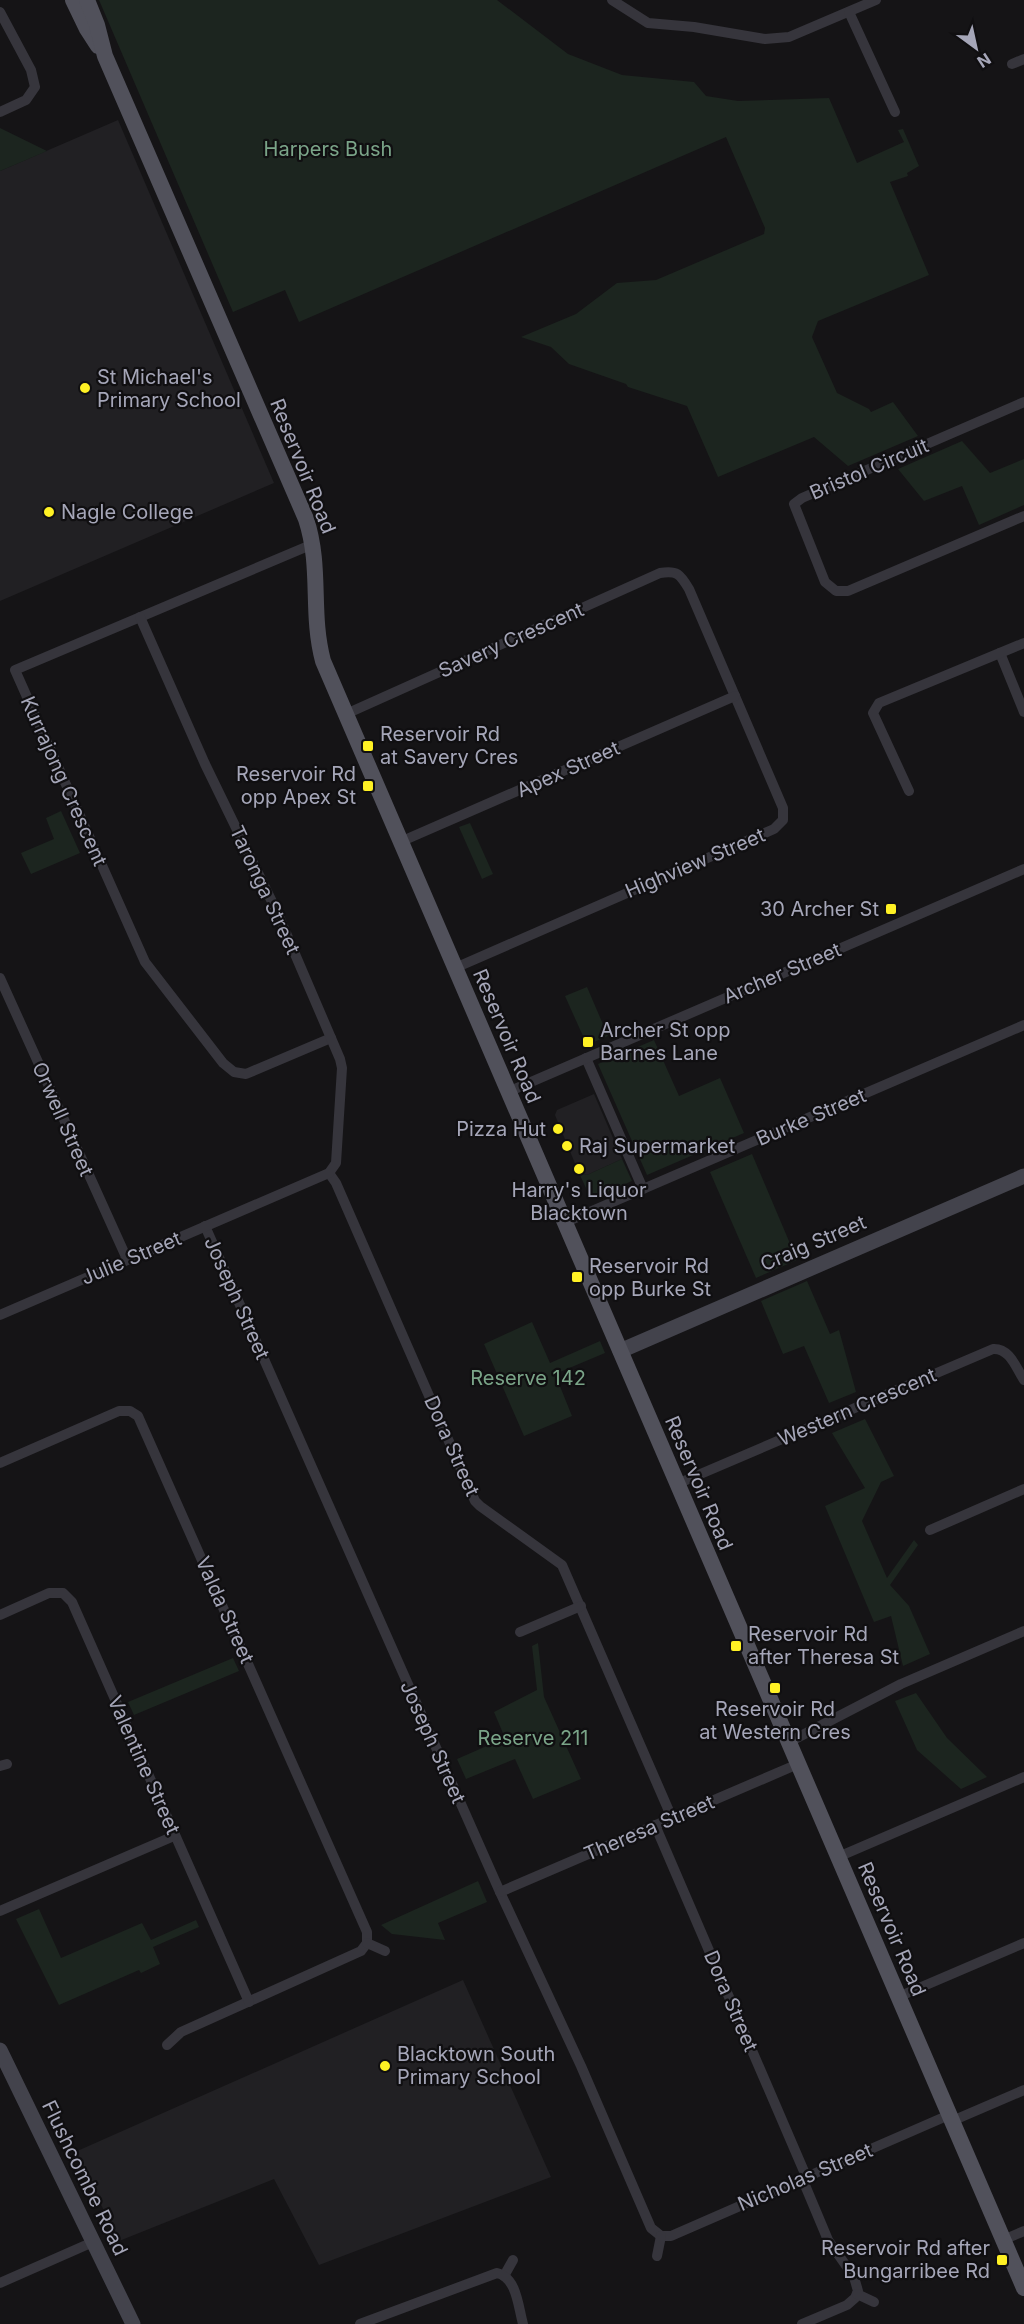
<svg xmlns="http://www.w3.org/2000/svg" width="1024" height="2324" font-family="Inter,sans-serif">
<rect width="100%" height="100%" fill="#151416"/>
<g fill="#212023">
<polygon points="118,120 274,483 0,601 0,171"/>
<polygon points="594,1094 622,1159 587,1175 579,1173 555,1115 557,1110"/>
<polygon points="463,1980 551,2177 319,2265 274,2179 119,2241 75,2152"/>
</g>
<g fill="#1c251f">
<polygon points="99,0 497,0 568,54 622,75 694,82 706,96 738,101 829,98 857,163 904,142 898,130 903,129 919,166 907,173 908,176 890,182 929,275 818,321 812,337 837,393 869,409 871,412 893,402 918,436 848,466 814,437 718,477 687,406 628,387 626,384 569,364 551,347 521,337 576,314 617,283 656,280 764,234 765,228 726,137 299,322 285,290 233,312"/>
<polygon points="0,128 47,151 0,171"/>
<polygon points="962,441 990,473 1024,459 1024,505 979,525 962,486 924,501 898,469"/>
<polygon points="61,811 80,853 31,874 21,853 54,839 46,818"/>
<polygon points="470,823 493,874 482,879 459,827"/>
<polygon points="587,987 608,1036 587,1045 565,996"/>
<polygon points="654,1040 679,1096 720,1078 744,1133 647,1175 598,1064"/>
<polygon points="752,1154 797,1260 756,1278 710,1172"/>
<polygon points="622,1159 632,1181 591,1199 579,1173 587,1175"/>
<polygon points="807,1281 830,1334 839,1330 856,1392 829,1403 804,1346 783,1354 761,1301"/>
<polygon points="532,1322 550,1363 600,1341 605,1353 555,1374 572,1416 524,1436 484,1344"/>
<polygon points="865,1419 894,1476 881,1482 862,1521 887,1578 914,1540 918,1545 890,1585 909,1606 930,1654 903,1666 891,1616 874,1622 825,1506 865,1488 832,1433"/>
<polygon points="538,1643 544,1697 581,1779 533,1799 515,1759 466,1779 457,1759 505,1738 494,1712 537,1690 532,1646"/>
<polygon points="233,1658 239,1671 134,1715 128,1702"/>
<polygon points="916,1693 947,1738 987,1777 961,1789 917,1750 895,1701"/>
<polygon points="478,1881 487,1902 438,1923 445,1940 392,1934 381,1925"/>
<polygon points="39,1909 61,1958 142,1923 151,1940 196,1920 199,1927 153,1947 160,1964 141,1973 139,1970 59,2005 16,1919"/>
</g>
<g fill="none" stroke-linecap="round" stroke-linejoin="round">
<g stroke="#36353c" stroke-width="10">
<polyline points="612,0 648,23 694,27 765,39 789,37 876,0"/>
<polyline points="0,12 31,70 35,87 26,100 0,112"/>
<polyline points="849,12 895,112"/>
<polyline points="1012,64 1024,59"/>
<polyline points="1024,402 802,498 794,504 825,582 836,591 848,591 1024,516"/>
<polyline points="313,544 15,670 145,962 223,1063 234,1072 246,1074 331,1038"/>
<polyline points="1000,653 1024,712"/>
<path d="M346,714L660,573C677,570 680,574 689,589L783,808V820L774,829L455,968"/>
<polyline points="909,791 873,713 879,703 1024,643"/>
<polyline points="400,842 735,696"/>
<polyline points="0,978 127,1259"/>
<polyline points="586,1058 643,1189"/>
<polyline points="508,1092 1024,869"/>
<polyline points="329,1173 336,1183 475,1501 480,1506 562,1565 672,1818"/>
<polyline points="564,1223 1024,1025"/>
<polyline points="205,1226 500,1892 581,2066 651,2228 661,2236"/>
<polyline points="0,1315 329,1173 336,1163 342,1068 340,1059 277,912 205,764 140,617"/>
<polyline points="0,1463 119,1411 130,1411 138,1416 367,1932 367,1943 361,1951 181,2032 167,2045"/>
<path d="M677,1484L993,1349C1010,1348 1016,1368 1024,1380"/>
<polyline points="930,1530 1024,1489"/>
<polyline points="0,1615 49,1593 63,1593 72,1602 249,2002"/>
<polyline points="520,1632 581,1606"/>
<polyline points="789,1742 901,1684 1024,1631"/>
<polyline points="0,1766 7,1764"/>
<polyline points="655,1825 806,2176"/>
<polyline points="838,1857 1024,1777"/>
<polyline points="500,1892 798,1764"/>
<polyline points="0,1911 174,1836"/>
<polyline points="367,1943 385,1951"/>
<polyline points="898,1997 1024,1943"/>
<polyline points="952,2121 1024,2090"/>
<polyline points="802,2178 828,2240 854,2277 858,2291 855,2298 847,2305 802,2324"/>
<polyline points="661,2236 671,2236 949,2115"/>
<polyline points="1003,2240 1024,2231"/>
<polyline points="657,2256 661,2236"/>
<polyline points="504,2276 513,2260"/>
<polyline points="0,2283 93,2242"/>
<polyline points="857,2294 874,2302"/>
<path d="M360,2324L497,2273C517,2278 518,2306 523,2324"/>
</g>
<g stroke="#43434c" stroke-width="15">
<polyline points="620,1351 1024,1176"/>
<polyline points="0,2050 133,2324"/>
</g>
<g stroke="#51515b" stroke-width="16">
<polyline points="73,0 87,29 98,46"/>
<path d="M87,0L97,25L105,56L306,519C322,568 310,612 323,661L1024,2288"/>
</g>
</g>
<g fill="#fff124" stroke="#100f11" stroke-width="2">
<circle cx="85" cy="388" r="6"/>
<circle cx="49" cy="512" r="6"/>
<rect x="362" y="740" width="12" height="12" rx="3"/>
<rect x="362" y="780" width="12" height="12" rx="3"/>
<rect x="885" y="903" width="12" height="12" rx="3"/>
<rect x="582" y="1036" width="12" height="12" rx="3"/>
<circle cx="558" cy="1129" r="6"/>
<circle cx="567" cy="1146" r="6"/>
<circle cx="579" cy="1169" r="6"/>
<rect x="571" y="1271" width="12" height="12" rx="3"/>
<rect x="730" y="1640" width="12" height="12" rx="3"/>
<rect x="769" y="1682" width="12" height="12" rx="3"/>
<circle cx="385" cy="2066" r="6"/>
<rect x="996" y="2254" width="12" height="12" rx="3"/>
</g>
<g text-anchor="middle" stroke-width="4.5" stroke-linejoin="round" paint-order="stroke">
<g font-size="20" fill="#7aa488" stroke="#100f11">
<text x="328" y="156">Harpers Bush</text>
<text x="528" y="1385">Reserve 142</text>
<text x="533" y="1745">Reserve 211</text>
</g>
<g font-size="20" fill="#a5a6b8" stroke="#100f11" text-anchor="start">
<text x="97" y="384">St Michael's<tspan x="97" dy="23">Primary School</tspan></text>
<text x="61" y="519">Nagle College</text>
<text x="380" y="741">Reservoir Rd<tspan x="380" dy="23">at Savery Cres</tspan></text>
<text x="356" y="781" text-anchor="end">Reservoir Rd<tspan x="356" dy="23">opp Apex St</tspan></text>
<text x="879" y="916" text-anchor="end">30 Archer St</text>
<text x="600" y="1037">Archer St opp<tspan x="600" dy="23">Barnes Lane</tspan></text>
<text x="546" y="1136" text-anchor="end">Pizza Hut</text>
<text x="579" y="1153">Raj Supermarket</text>
<text x="579" y="1197" text-anchor="middle">Harry's Liquor<tspan x="579" dy="23">Blacktown</tspan></text>
<text x="589" y="1273">Reservoir Rd<tspan x="589" dy="23">opp Burke St</tspan></text>
<text x="748" y="1641">Reservoir Rd<tspan x="748" dy="23">after Theresa St</tspan></text>
<text x="775" y="1716" text-anchor="middle">Reservoir Rd<tspan x="775" dy="23">at Western Cres</tspan></text>
<text x="397" y="2061">Blacktown South<tspan x="397" dy="23">Primary School</tspan></text>
<text x="990" y="2255" text-anchor="end">Reservoir Rd after<tspan x="990" dy="23">Bungarribee Rd</tspan></text>
</g>
<g font-size="20" fill="#a5a6b8" stroke="#100f11">
<text transform="translate(303 466) rotate(68)" y="7">Reservoir Road</text>
<text transform="translate(869 469) rotate(-23)" y="7">Bristol Circuit</text>
<text transform="translate(511 640) rotate(-24)" y="7">Savery Crescent</text>
<text transform="translate(568 769) rotate(-24)" y="7">Apex Street</text>
<text transform="translate(64 781) rotate(66)" y="7">Kurrajong Crescent</text>
<text transform="translate(695 863) rotate(-23)" y="7">Highview Street</text>
<text transform="translate(265 890) rotate(65)" y="7">Taronga Street</text>
<text transform="translate(782 973) rotate(-23)" y="7">Archer Street</text>
<text transform="translate(507 1036) rotate(67)" y="7">Reservoir Road</text>
<text transform="translate(811 1117) rotate(-23)" y="7">Burke Street</text>
<text transform="translate(63 1119) rotate(66)" y="7">Orwell Street</text>
<text transform="translate(813 1243) rotate(-23)" y="7">Craig Street</text>
<text transform="translate(131 1258) rotate(-23)" y="7">Julie Street</text>
<text transform="translate(237 1298) rotate(66)" y="7">Joseph Street</text>
<text transform="translate(857 1407) rotate(-23)" y="7">Western Crescent</text>
<text transform="translate(452 1446) rotate(66)" y="7">Dora Street</text>
<text transform="translate(699 1483) rotate(67)" y="7">Reservoir Road</text>
<text transform="translate(225 1610) rotate(66)" y="7">Valda Street</text>
<text transform="translate(433 1742) rotate(66)" y="7">Joseph Street</text>
<text transform="translate(144 1765) rotate(66)" y="7">Valentine Street</text>
<text transform="translate(649 1828) rotate(-23)" y="7">Theresa Street</text>
<text transform="translate(892 1929) rotate(67)" y="7">Reservoir Road</text>
<text transform="translate(731 2001) rotate(67)" y="7">Dora Street</text>
<text transform="translate(805 2177) rotate(-23)" y="7">Nicholas Street</text>
<text transform="translate(85 2178) rotate(64)" y="7">Flushcombe Road</text>
</g>
</g>
<g transform="translate(976 48) rotate(147)" stroke="#100f11" stroke-width="4.5" paint-order="stroke">
<path d="M0-4.5L10 22L0 15L-10 22Z" fill="#a5a6b8"/>
<text y="-9" font-size="16" font-weight="bold" text-anchor="middle" fill="#a5a6b8">N</text>
</g>
</svg>
